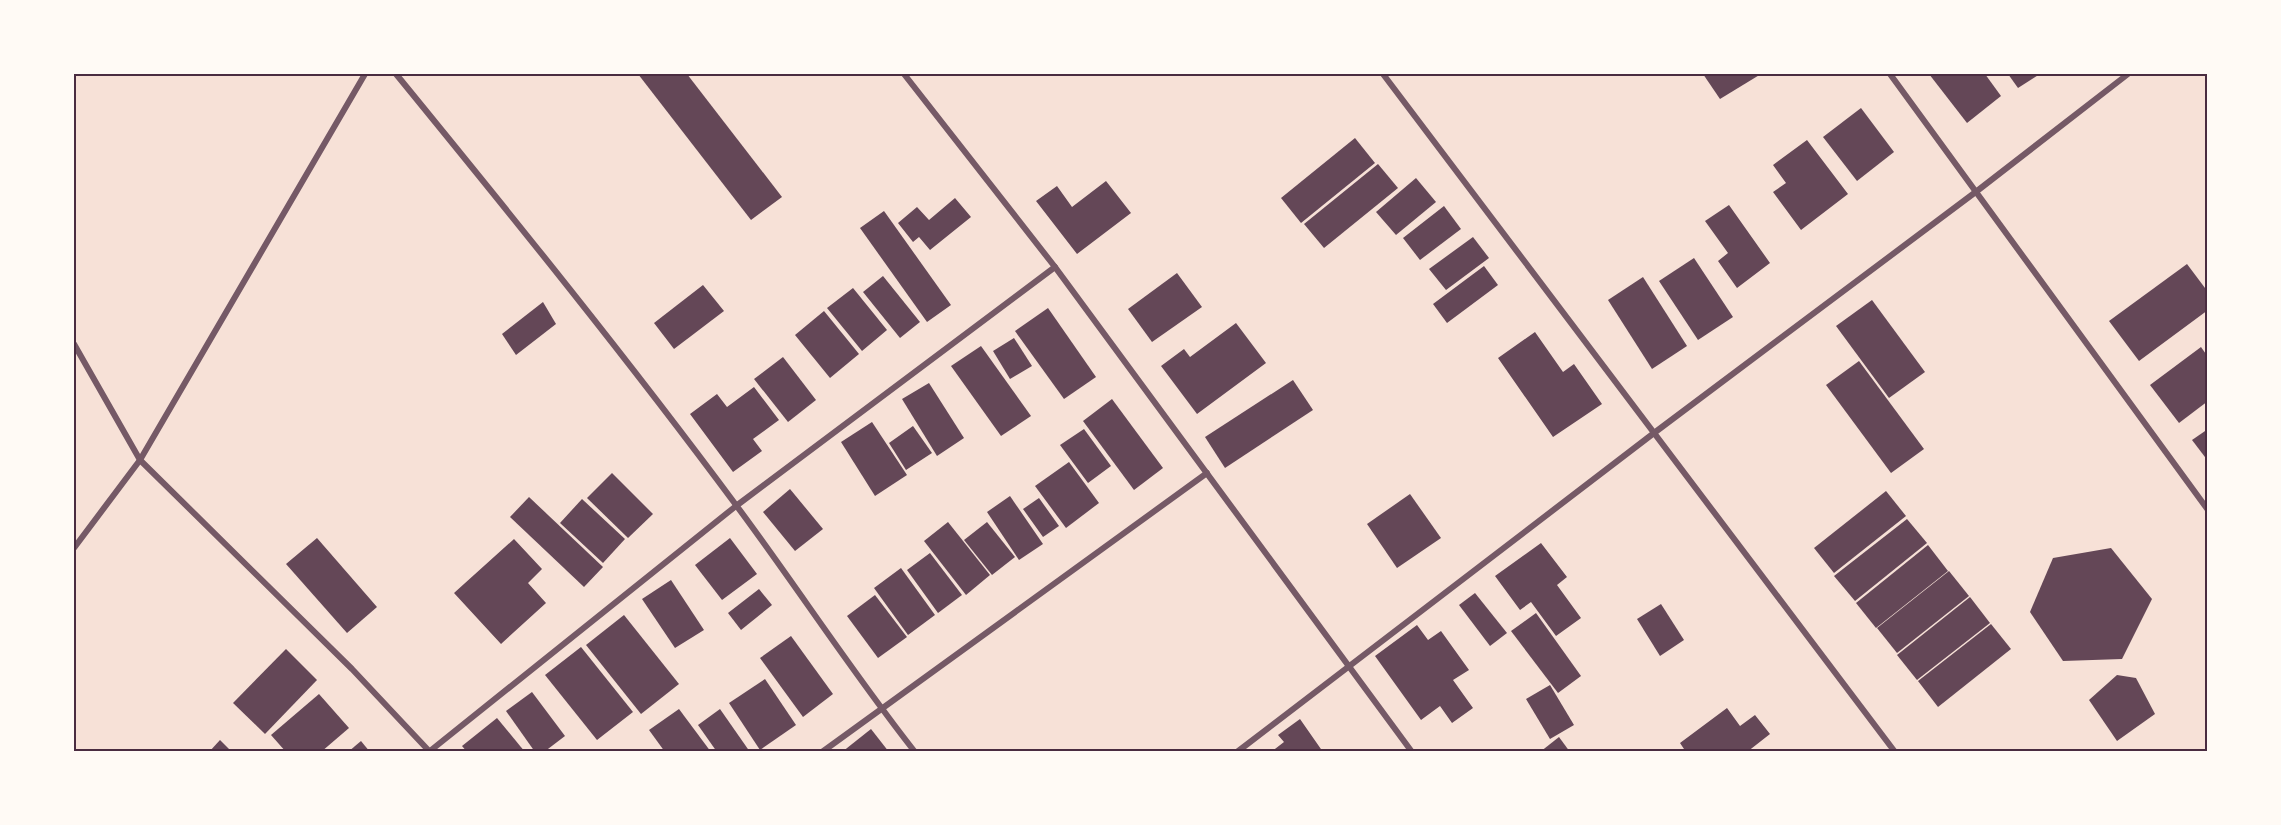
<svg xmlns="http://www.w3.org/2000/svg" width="2281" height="825" font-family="Mulish,sans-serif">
<rect width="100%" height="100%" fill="#f7e1d7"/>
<g fill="#644757">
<polygon points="638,74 687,74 782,197 751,220"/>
<polygon points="1703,74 1761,74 1720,99"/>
<polygon points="1929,74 1985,74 2001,96 1967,123"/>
<polygon points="2008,74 2040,74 2018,88"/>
<polygon points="1861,108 1894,152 1857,181 1823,137"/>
<polygon points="1355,138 1375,163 1301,223 1281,198"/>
<polygon points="1807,140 1848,194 1801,230 1773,192 1786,183 1773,165"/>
<polygon points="1378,164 1398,188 1324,248 1304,224"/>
<polygon points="1416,178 1436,202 1396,235 1376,212"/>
<polygon points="1106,181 1131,213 1077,254 1036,201 1057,186 1072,207"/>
<polygon points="955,198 971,217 930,250 919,237 913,242 898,223 917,207 929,220"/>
<polygon points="1729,205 1770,263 1737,288 1718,261 1728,253 1705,221"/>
<polygon points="1444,206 1461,229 1420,260 1403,238"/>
<polygon points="884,211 951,305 927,322 860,228"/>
<polygon points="1473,237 1489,258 1446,290 1429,269"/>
<polygon points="1694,258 1733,317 1698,340 1659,281"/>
<polygon points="2187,264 2208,292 2208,310 2139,361 2109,321"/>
<polygon points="1484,266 1498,285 1447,323 1433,304"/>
<polygon points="1177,273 1202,307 1152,342 1128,309"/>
<polygon points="883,276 920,322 900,338 863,292"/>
<polygon points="1643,277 1687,346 1652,369 1608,300"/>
<polygon points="703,285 724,311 674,349 654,323"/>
<polygon points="853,288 887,330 862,351 827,308"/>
<polygon points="1872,300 1925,372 1889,398 1836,326"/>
<polygon points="543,302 556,324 516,355 502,334"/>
<polygon points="1048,308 1096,377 1064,399 1015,331"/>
<polygon points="824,311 859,354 830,378 795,335"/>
<polygon points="1236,323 1266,363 1197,414 1161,366 1184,349 1190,357"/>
<polygon points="1535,332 1563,372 1574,364 1602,404 1553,437 1498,358"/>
<polygon points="1014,338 1032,366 1010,379 993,351"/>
<polygon points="981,346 1031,416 1001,436 951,366"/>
<polygon points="2201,347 2208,357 2208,401 2179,423 2150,385"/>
<polygon points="783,357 816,400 788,422 754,379"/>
<polygon points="1859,361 1924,449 1891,473 1826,385"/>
<polygon points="1293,380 1313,410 1225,468 1205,437"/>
<polygon points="929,383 964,438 937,456 902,399"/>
<polygon points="754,387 779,420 753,439 762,451 733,472 690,414 717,394 727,407"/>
<polygon points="1112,399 1163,468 1134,490 1083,421"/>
<polygon points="872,422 907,475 875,496 841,442"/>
<polygon points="913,426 932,453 906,470 889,443"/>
<polygon points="1084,429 1111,466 1088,483 1060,445"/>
<polygon points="2208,429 2208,461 2192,440"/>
<polygon points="1069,462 1099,503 1066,528 1035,486"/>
<polygon points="612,473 653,514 628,538 587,498"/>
<polygon points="790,489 823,529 795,551 763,512"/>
<polygon points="1886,491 1906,516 1834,573 1814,548"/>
<polygon points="1410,494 1441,538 1397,568 1367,524"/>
<polygon points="1010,496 1043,544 1019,560 987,512"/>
<polygon points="529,497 603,567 584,587 510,517"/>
<polygon points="1039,498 1059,526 1043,537 1023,509"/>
<polygon points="582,499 625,539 603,563 560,523"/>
<polygon points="1907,519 1927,543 1855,601 1834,576"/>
<polygon points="948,522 990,575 966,595 924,541"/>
<polygon points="987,522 1015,557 992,575 964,540"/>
<polygon points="317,538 377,607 347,633 286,564"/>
<polygon points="730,538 757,574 722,600 695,565"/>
<polygon points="514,539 542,569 528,583 546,603 501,644 454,593"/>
<polygon points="1541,543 1567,577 1557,585 1581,618 1556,636 1531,602 1520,610 1495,576"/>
<polygon points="1928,545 1948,571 1876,628 1856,603"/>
<polygon points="2111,548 2152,599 2122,659 2063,661 2030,612 2053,558"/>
<polygon points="930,553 962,595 938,613 907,570"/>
<polygon points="901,568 935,615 908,635 874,588"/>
<polygon points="1949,571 1969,596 1897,653 1877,628"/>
<polygon points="671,580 704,630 675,648 642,599"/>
<polygon points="759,589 772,605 741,630 728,613"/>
<polygon points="1475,593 1507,633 1490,646 1459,605"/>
<polygon points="875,595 907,637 878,658 847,616"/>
<polygon points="1970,597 1990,623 1917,680 1897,655"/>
<polygon points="1661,604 1684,640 1660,656 1637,619"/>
<polygon points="1536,613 1581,676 1558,693 1511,631"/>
<polygon points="624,615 679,684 641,714 586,645"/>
<polygon points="1991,624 2011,649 1938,707 1918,681"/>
<polygon points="1417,625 1428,640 1441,631 1469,670 1453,680 1473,708 1452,723 1440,706 1421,720 1375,656"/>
<polygon points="791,636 833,694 803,717 760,658"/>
<polygon points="581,647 633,712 597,740 545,675"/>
<polygon points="286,649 317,680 265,734 233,703"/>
<polygon points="2117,675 2136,678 2155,714 2117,741 2089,700"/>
<polygon points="765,679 796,725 760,750 729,703"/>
<polygon points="1550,685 1574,725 1550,739 1526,699"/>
<polygon points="532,692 565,736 544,752 535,752 506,711"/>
<polygon points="319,694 349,728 321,752 286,752 271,735"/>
<polygon points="1727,708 1740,726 1755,715 1770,734 1747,752 1686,752 1680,743"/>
<polygon points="679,709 711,752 665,752 649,730"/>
<polygon points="720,709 750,752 717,752 698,725"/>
<polygon points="497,718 525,752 467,752 462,746"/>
<polygon points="1300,719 1323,752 1271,752 1284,742 1278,735"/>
<polygon points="871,729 889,752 842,752"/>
<polygon points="1559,737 1570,752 1540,752"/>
<polygon points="220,740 232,752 209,752"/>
<polygon points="361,741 370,752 348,752"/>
</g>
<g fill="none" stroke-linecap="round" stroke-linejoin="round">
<g stroke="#755966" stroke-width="6">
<path d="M396,74C512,216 627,358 736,505C797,587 852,672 915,752"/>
<polyline points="904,74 1055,267 1412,752"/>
<polyline points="1383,74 1895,752"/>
<polyline points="1890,74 2208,510"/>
<polyline points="74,344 140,460 352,669 430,752"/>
<polyline points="74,548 140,460 365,74"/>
<polyline points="430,751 736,506 1055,267"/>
<polyline points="822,752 1207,473"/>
<polyline points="1237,752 1654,433 1977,191 2128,74"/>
</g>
</g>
<rect width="2281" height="825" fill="none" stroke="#fffaf5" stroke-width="150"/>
<rect x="75" y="75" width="2131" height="675" fill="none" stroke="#4a2c40" stroke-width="2"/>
</svg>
